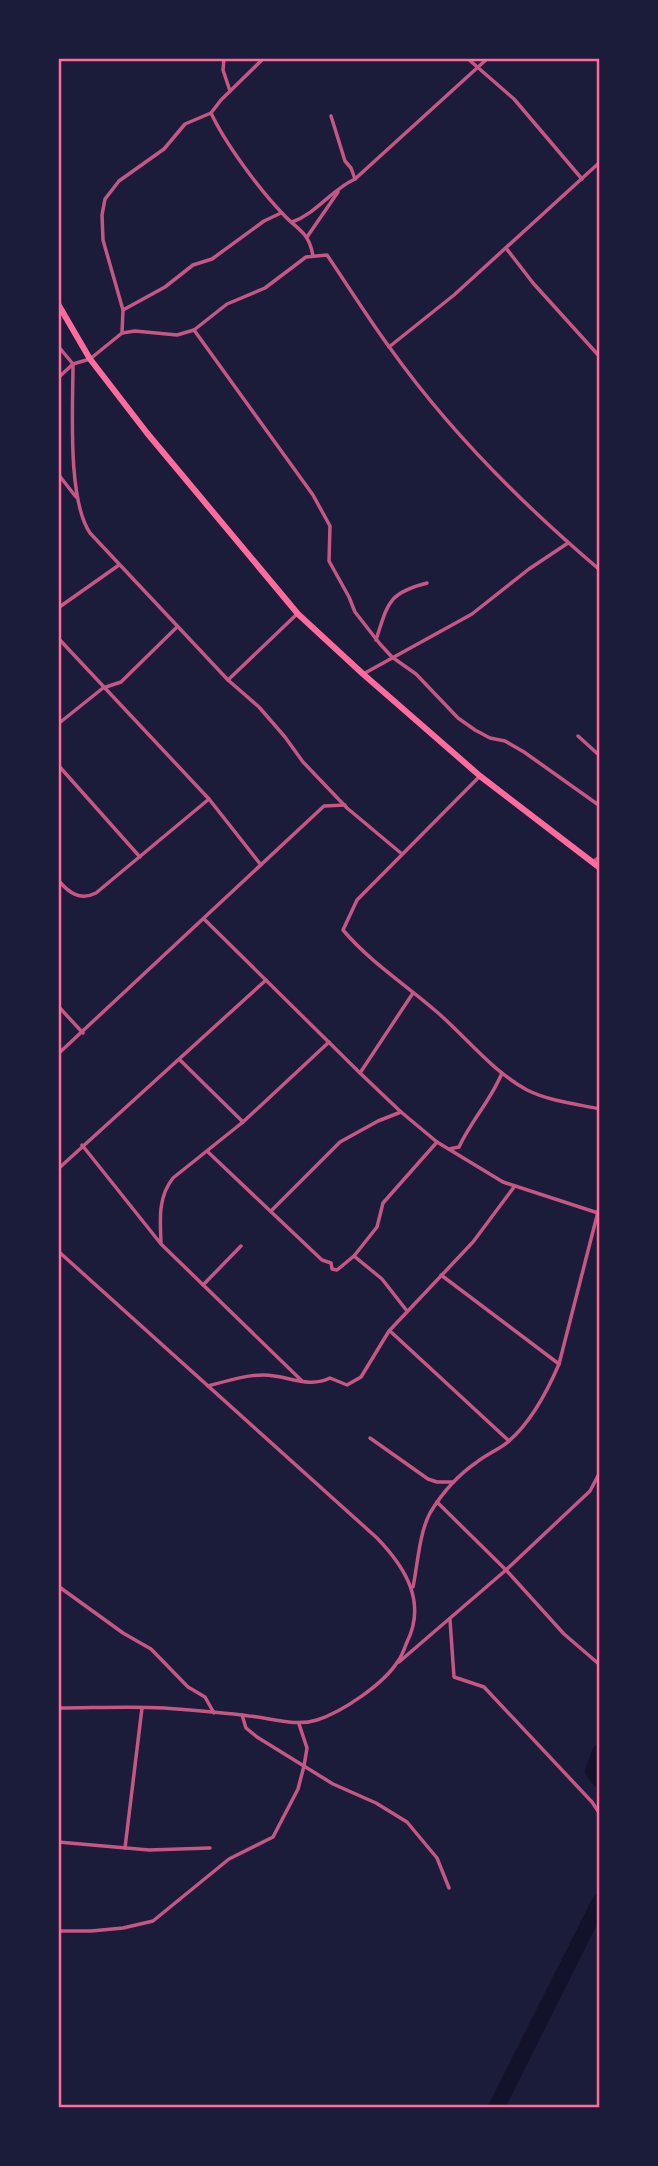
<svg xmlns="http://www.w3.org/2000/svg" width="658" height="2166" font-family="Signika,sans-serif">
<rect width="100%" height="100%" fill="#1b1b3a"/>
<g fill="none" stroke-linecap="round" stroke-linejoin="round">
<g stroke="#12122b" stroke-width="16">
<polyline points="600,1752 593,1771 600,1780"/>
<polyline points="496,2108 600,1901"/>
</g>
<g stroke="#c65784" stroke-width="3.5">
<polyline points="224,58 223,70 230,91"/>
<polyline points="467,58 514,99 582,179"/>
<path d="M211,113C225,143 259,189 282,213C297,230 309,231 313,256"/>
<polyline points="331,116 345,161 351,168 355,179"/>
<path d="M292,222C317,213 331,190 355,179L488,58"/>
<polyline points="307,237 338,192"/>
<polyline points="506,248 533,283 600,357"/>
<polyline points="123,310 165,287 193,265 212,259 264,221 281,213"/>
<polyline points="194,330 313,495 330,526 329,561 349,597 355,612 380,644 392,657 416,674 458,718 475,730 490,738 505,741 524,752 600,806"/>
<polyline points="122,333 123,310 103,240 102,215 105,199 119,181 164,149 185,124 211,113 221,100 264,58"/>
<path d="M58,346L73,364C73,406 67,499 90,533L228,680L259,707L285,737L303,762L347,808L402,854"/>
<polyline points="389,347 454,295 600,162"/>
<path d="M58,378L73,364L90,359L122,333L135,331L177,335L194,330L227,304L265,288L306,257L327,255C348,286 368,318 390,348C449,431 522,504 600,570"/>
<polyline points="58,474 76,497"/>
<polyline points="58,608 119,565"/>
<polyline points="58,638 209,799 261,865"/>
<path d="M376,640C388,603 388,593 427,583"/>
<polyline points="365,673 472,614 529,569 568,543"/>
<polyline points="228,680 297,614"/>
<polyline points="58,724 103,688 121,682 177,627"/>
<polyline points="578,736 600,756"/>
<polyline points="58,765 140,857"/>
<path d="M480,776L357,900L343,930C370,962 406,985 437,1012C467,1038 492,1071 527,1090C549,1101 576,1104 600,1109"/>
<polyline points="592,862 600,857"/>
<path d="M58,880C69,893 80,901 96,893L209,799"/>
<polyline points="204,919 360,1073 401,1112 437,1142 503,1182 598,1213"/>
<polyline points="58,1006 83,1033"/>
<polyline points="58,1054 324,806 345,805"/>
<polyline points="180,1060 243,1122"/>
<polyline points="360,1073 413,993"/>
<polyline points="82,1145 161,1244 302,1381"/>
<path d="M449,1149L459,1147C471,1121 491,1100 502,1073"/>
<polyline points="208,1152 322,1260 331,1263 332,1269 337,1270 354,1256 377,1227 383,1203 437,1142"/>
<polyline points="58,1169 266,980"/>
<polyline points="271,1211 340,1142 378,1121 401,1112"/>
<path d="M161,1242C160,1219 158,1197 173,1178L243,1122L329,1042"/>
<path d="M58,1251L377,1538C405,1567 427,1602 407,1642C404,1649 402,1656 398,1661C384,1684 342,1712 317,1720C295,1727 271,1718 249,1716C221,1712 192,1710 164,1708C129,1706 93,1708 58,1708"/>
<polyline points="354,1256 382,1279 407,1311"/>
<polyline points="441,1275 559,1364"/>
<polyline points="203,1285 241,1246"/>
<polyline points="390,1331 509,1441"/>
<path d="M208,1386C227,1381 245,1375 264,1375C287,1375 308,1389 330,1378L347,1385L361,1377L389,1331L473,1242L514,1187"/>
<polyline points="370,1438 428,1479 437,1482 453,1482"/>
<polyline points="437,1502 506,1570 564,1634 600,1665"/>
<polyline points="58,1586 123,1633 151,1649 188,1687 205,1697 214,1713"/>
<path d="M413,1587C418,1563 419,1534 430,1513C442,1493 458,1475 477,1462C487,1454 500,1449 509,1441C532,1421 547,1392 559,1364L600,1204"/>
<polyline points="450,1620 454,1677 484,1687 592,1802 600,1814"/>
<polyline points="399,1662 506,1570 590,1491 600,1472"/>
<polyline points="242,1715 246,1728 257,1737 333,1784 376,1803 407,1822 437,1858 449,1888"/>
<polyline points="58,1842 149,1850 210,1848"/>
<polyline points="125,1848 142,1708"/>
<polyline points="58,1931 91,1931 123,1928 153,1921 229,1859 273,1837 298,1789 304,1766 307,1748 299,1724"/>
</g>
<polyline stroke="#ff6b9d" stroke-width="6" points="58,304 90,359 147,433 298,614 363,674 480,776 600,868"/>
</g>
<rect width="658" height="2166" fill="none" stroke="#1b1b3a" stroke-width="119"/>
<rect x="60" y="60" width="538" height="2046" fill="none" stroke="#ff6b9d" stroke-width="2.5"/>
</svg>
